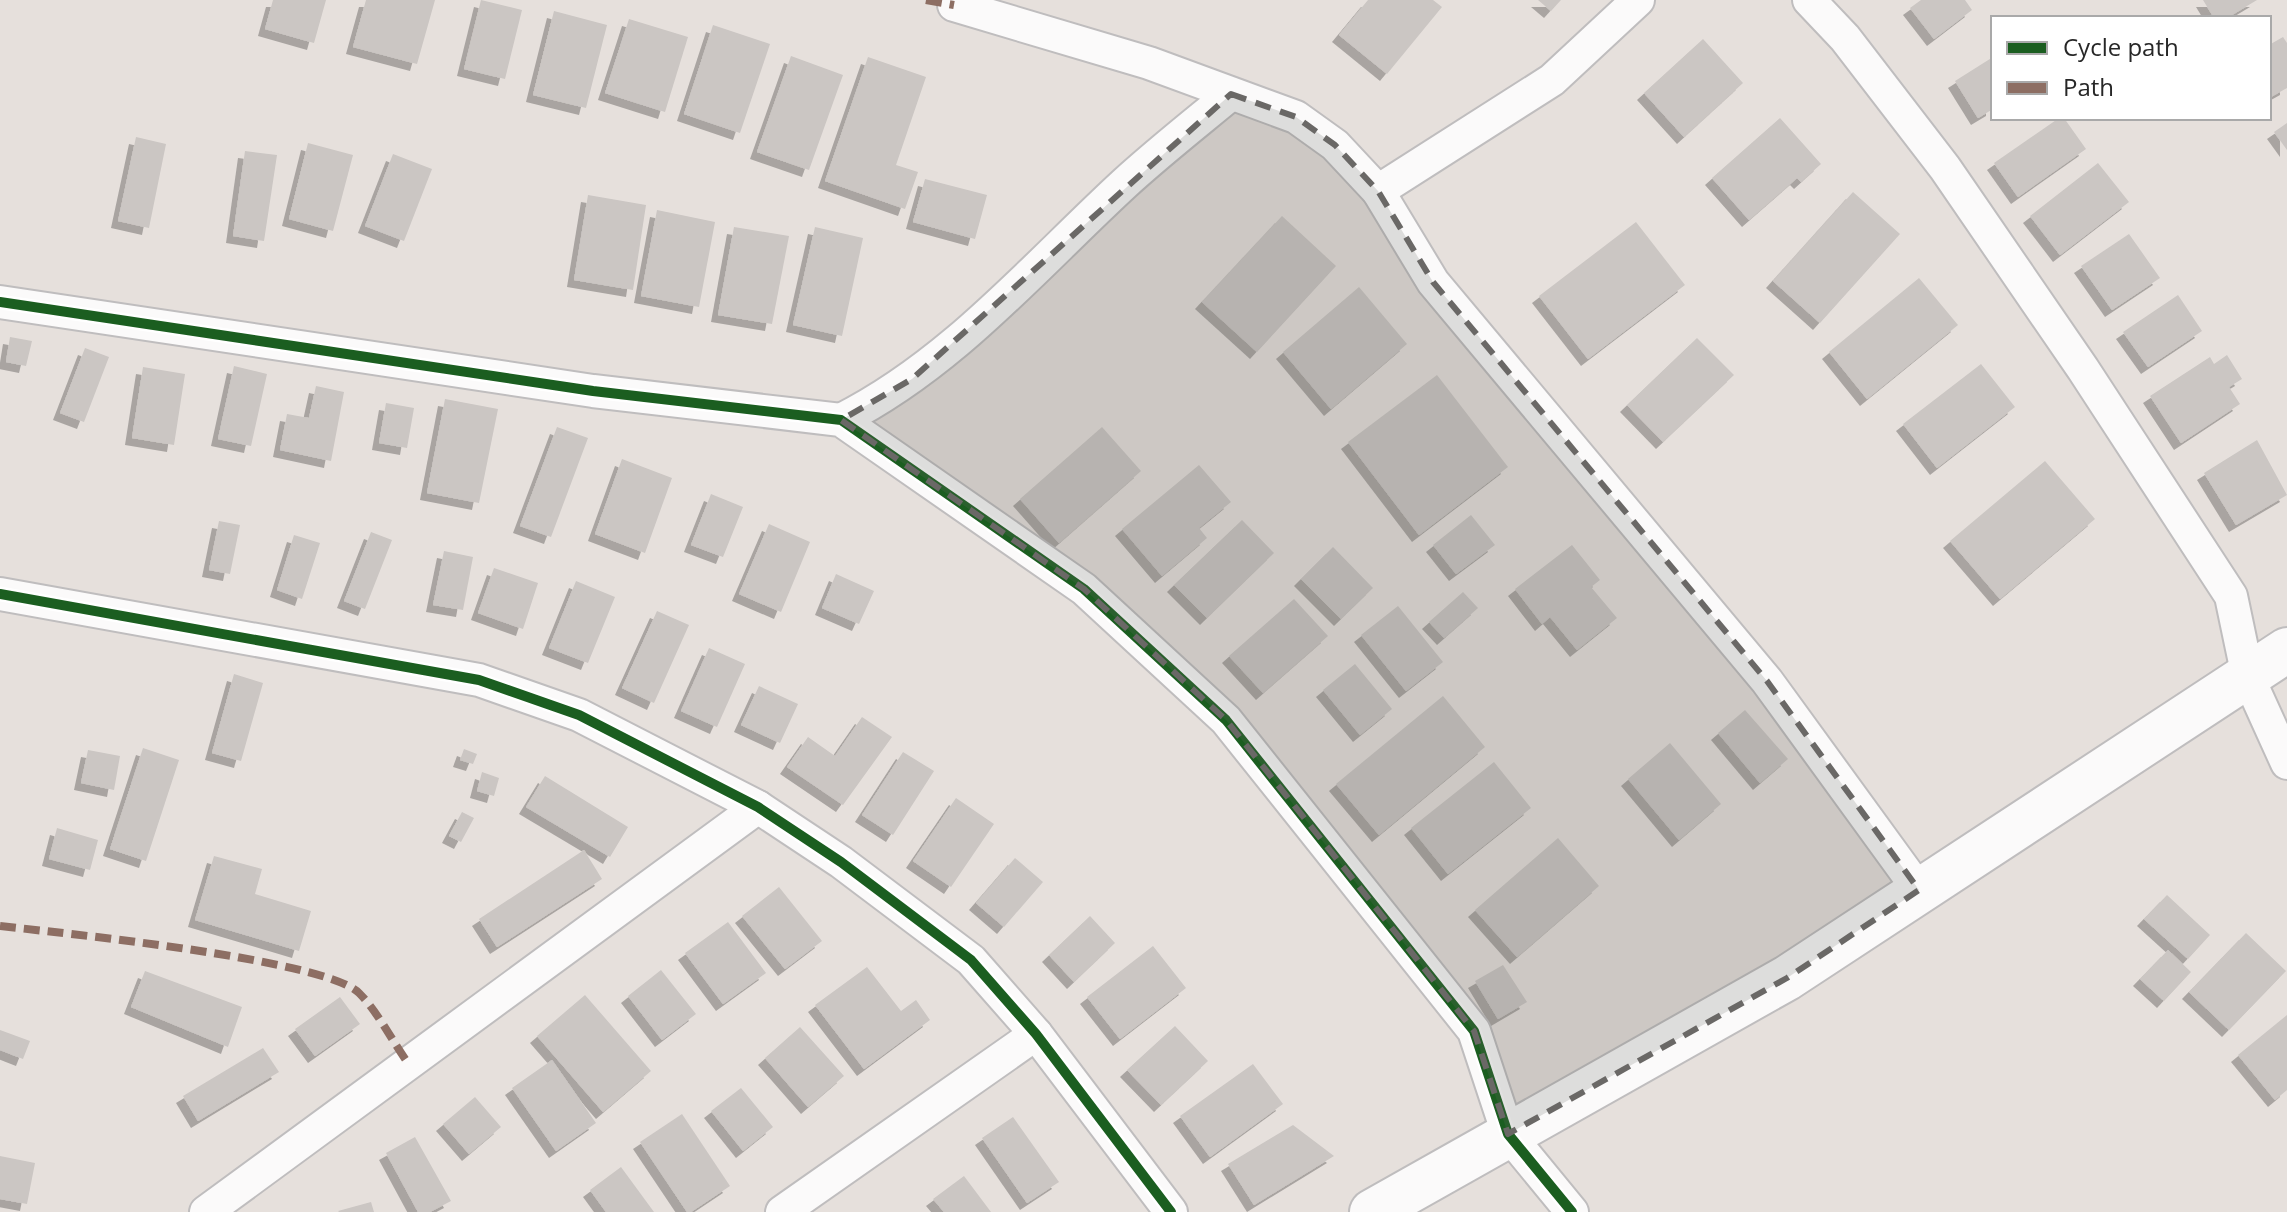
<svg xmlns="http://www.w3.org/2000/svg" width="2287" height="1212" font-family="'Open Sans',sans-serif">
<defs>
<filter id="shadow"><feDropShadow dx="-7" dy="7" stdDeviation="0" flood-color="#0004"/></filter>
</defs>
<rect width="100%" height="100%" fill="#e6e0dc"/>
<g fill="#cbc6c3" filter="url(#shadow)">
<polygon points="273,0 326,0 314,43 265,29"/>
<polygon points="366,0 435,0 417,64 353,47"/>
<polygon points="481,0 522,10 505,79 464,69"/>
<polygon points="1368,0 1433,0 1442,7 1387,74 1339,35"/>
<polygon points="1538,0 1561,0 1551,11"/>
<polygon points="1921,0 1965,0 1972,10 1934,39 1910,8"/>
<polygon points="2203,0 2257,0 2227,18 2214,18"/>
<polygon points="554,11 607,25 586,108 533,95"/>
<polygon points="629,19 688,37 665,112 605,93"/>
<polygon points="713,25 770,44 740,133 684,114"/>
<polygon points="2283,37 2287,43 2287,88 2269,98 2269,45"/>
<polygon points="1703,39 1743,83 1684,137 1644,93"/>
<polygon points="791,56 843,75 809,170 757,152"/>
<polygon points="868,57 926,77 896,165 918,172 905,209 825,181"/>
<polygon points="1993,57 1993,109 1978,118 1955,81"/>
<polygon points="1780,118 1821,164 1801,182 1797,178 1749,220 1712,178"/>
<polygon points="2059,118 2064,118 2086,149 2018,197 1994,163"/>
<polygon points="2287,123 2287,150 2274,132"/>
<polygon points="136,137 166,144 149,228 118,221"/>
<polygon points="308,143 353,155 333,231 289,219"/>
<polygon points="245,151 277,155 264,241 233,236"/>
<polygon points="393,154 432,169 404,241 365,226"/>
<polygon points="2098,163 2129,202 2060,255 2030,216"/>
<polygon points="925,179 987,195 975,239 913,222"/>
<polygon points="1853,192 1900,234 1820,323 1773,281"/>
<polygon points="588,195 646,205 633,290 574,280"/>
<polygon points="657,210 715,222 699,307 641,296"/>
<polygon points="1282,216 1336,266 1257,352 1202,302"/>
<polygon points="1636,222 1685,285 1588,359 1539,296"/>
<polygon points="734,227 789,236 772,324 718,315"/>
<polygon points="815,227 863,238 842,336 793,325"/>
<polygon points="2129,234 2160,278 2112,310 2081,266"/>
<polygon points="1919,278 1958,325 1867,399 1829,352"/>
<polygon points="1359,287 1407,344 1331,409 1283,352"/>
<polygon points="2178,295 2202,331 2148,367 2123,332"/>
<polygon points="10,337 32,341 26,366 6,362"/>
<polygon points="1697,338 1734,375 1663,442 1627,405"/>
<polygon points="85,348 109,357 84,422 60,413"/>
<polygon points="2227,355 2242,379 2229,387 2240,404 2181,443 2150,396 2210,357 2214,364"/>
<polygon points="1981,364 2015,407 1937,468 1903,424"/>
<polygon points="234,366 267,374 251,446 218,439"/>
<polygon points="143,367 185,374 174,445 132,438"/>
<polygon points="1437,375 1508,467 1419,535 1348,442"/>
<polygon points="316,386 344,392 331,461 280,450 287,414 309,418"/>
<polygon points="445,399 498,409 479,503 427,493"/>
<polygon points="386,403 414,408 407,448 379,443"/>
<polygon points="557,427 588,438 551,537 520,526"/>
<polygon points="1102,427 1141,471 1059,543 1020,499"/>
<polygon points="2257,440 2287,495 2236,525 2204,473"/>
<polygon points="622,459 672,478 645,553 595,534"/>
<polygon points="2045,461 2095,519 2000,599 1950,541"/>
<polygon points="1199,465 1231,502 1199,528 1207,538 1162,576 1122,529"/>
<polygon points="711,494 743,507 723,557 691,545"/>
<polygon points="1471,515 1495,545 1456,574 1433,545"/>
<polygon points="1242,520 1274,553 1207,618 1174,585"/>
<polygon points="219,521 240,525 230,574 209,570"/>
<polygon points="769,524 810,542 781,612 739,594"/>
<polygon points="371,532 392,540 365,609 344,601"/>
<polygon points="294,535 320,543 302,599 277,590"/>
<polygon points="1572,545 1600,580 1591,587 1617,618 1577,650 1550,617 1542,624 1515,589"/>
<polygon points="1333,547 1373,588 1341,619 1301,579"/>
<polygon points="444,551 473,557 463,610 433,605"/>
<polygon points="494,568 538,583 523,629 478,613"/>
<polygon points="836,574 874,591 859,624 822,608"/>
<polygon points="576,581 615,597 588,663 549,648"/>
<polygon points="1463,592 1478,608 1444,638 1429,622"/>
<polygon points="1294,599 1328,636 1263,693 1229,656"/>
<polygon points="1398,606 1443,662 1406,691 1361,635"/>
<polygon points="657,611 689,625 654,703 622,688"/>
<polygon points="709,648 745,664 717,727 681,711"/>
<polygon points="1355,664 1392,709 1360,735 1323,690"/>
<polygon points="234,674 263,683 241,761 212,753"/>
<polygon points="759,686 798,704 780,743 741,725"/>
<polygon points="1443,696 1485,747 1379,835 1336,784"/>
<polygon points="1745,710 1788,759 1760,783 1718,733"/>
<polygon points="862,717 892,737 843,805 787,767 808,737 835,756"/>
<polygon points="1670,743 1721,804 1679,840 1628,779"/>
<polygon points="143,748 179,760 146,861 110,849"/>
<polygon points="464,749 477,754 473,764 460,760"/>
<polygon points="88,750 120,756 114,790 81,783"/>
<polygon points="903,752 934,771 893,835 862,815"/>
<polygon points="1494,762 1531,808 1448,874 1411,828"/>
<polygon points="482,772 499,778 494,796 477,791"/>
<polygon points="545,776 628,827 610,857 526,807"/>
<polygon points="956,798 994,824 951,887 913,861"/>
<polygon points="462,812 474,818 461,842 449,836"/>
<polygon points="57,828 98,840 90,870 49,859"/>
<polygon points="1558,838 1599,886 1517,957 1475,910"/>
<polygon points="584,850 602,879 497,947 479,919"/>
<polygon points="214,856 262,869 255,894 311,911 299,951 195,920"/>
<polygon points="1015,858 1043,882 1004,927 976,903"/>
<polygon points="779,887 822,941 785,969 742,916"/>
<polygon points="2167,895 2210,935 2188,959 2144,919"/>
<polygon points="1090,916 1115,943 1074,982 1049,955"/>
<polygon points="728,922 766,973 723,1004 685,953"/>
<polygon points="2246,933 2286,971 2229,1030 2189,992"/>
<polygon points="1153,946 1186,988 1120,1039 1087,997"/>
<polygon points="2168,950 2191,972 2164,1001 2140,979"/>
<polygon points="1503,965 1527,1002 1498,1019 1475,981"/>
<polygon points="867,967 901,1011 916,1000 930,1020 864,1069 815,1005"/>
<polygon points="661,970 696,1014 662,1040 628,996"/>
<polygon points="145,971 242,1007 228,1047 131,1007"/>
<polygon points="585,995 651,1071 603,1112 537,1036"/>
<polygon points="340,997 360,1024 315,1056 295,1029"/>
<polygon points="2287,1015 2287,1090 2275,1100 2238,1055"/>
<polygon points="1175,1026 1208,1061 1161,1105 1127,1070"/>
<polygon points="800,1027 844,1076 808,1107 765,1058"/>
<polygon points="0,1030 30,1041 23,1059 0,1050"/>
<polygon points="263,1048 279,1072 198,1121 183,1096"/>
<polygon points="552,1060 596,1123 556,1151 512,1088"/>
<polygon points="1253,1064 1283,1104 1210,1157 1180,1116"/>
<polygon points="741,1088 773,1127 743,1151 711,1111"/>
<polygon points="475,1097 501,1127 469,1154 443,1124"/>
<polygon points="682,1114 730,1186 691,1212 687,1212 640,1142"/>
<polygon points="1013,1117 1059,1182 1027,1203 982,1138"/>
<polygon points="1293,1125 1334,1156 1254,1205 1228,1164"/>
<polygon points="415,1137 451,1201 430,1212 418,1212 386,1153"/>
<polygon points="0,1156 35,1163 27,1204 0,1199"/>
<polygon points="621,1167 654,1212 606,1212 590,1190"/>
<polygon points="964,1176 991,1212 944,1212 933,1199"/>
<polygon points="371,1202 374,1212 339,1212 338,1211"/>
</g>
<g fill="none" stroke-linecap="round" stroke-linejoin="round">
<defs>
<g id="street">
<polyline points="957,0 954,5 1149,63 1296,117 1335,145 1378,191 1552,80 1638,0"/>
<polyline points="1809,0 1845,38 1945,168 2083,369 2231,596 2248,677 2287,763"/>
<polyline points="1378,191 1433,282 1767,681 1919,890"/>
<polyline points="0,302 593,391 841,420 1084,589 1226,720 1474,1031 1508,1134 1572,1212"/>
<path d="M841,420C952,364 1034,267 1124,184C1159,152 1196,123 1231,94"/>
<polyline points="0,594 479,680 579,715 758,807 841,862 971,960 1036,1034 1171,1212"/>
<polyline points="206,1212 758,807"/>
<polyline points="782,1212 1036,1034"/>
</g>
<polyline id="secondary" points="1372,1212 1787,978 2287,650"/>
</defs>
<use href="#street" stroke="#bfbdbe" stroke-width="36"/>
<use href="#secondary" stroke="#bfbdbe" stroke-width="48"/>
<use href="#street" stroke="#fbfafa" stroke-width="32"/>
<use href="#secondary" stroke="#fbfafa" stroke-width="44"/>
<g stroke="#8d6e63" stroke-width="8" stroke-dasharray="16 8" stroke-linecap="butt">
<polyline points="926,0 954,5"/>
<path d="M0,926C61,933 324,959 359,993C378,1012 392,1041 408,1063"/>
</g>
<defs>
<g id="cycleway">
<polyline points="0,302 593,391 841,420 1084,589 1226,720 1474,1031 1508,1134 1572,1212"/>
<polyline points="0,594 479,680 579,715 758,807 841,862 971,960 1036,1034 1171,1212"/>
</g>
</defs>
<use href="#cycleway" stroke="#fff" stroke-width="15"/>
<use href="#cycleway" stroke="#1b5e20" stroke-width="10"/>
</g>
<path fill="#6a6866" fill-opacity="0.2" stroke="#6a6866" stroke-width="6" stroke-dasharray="16 10" stroke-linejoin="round" d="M1231,94L1296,117L1335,145L1378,191L1433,282L1767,681L1919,890L1787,978L1508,1134L1474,1031L1226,720L1084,589L841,420L912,379Z"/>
<rect x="1991" y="16" width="280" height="104" fill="#ffffff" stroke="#a9a9a9" stroke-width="2"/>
<rect x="2007" y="42" width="40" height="12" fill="#1b5e20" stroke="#a9a9a9" stroke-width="2"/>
<text x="2063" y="56" font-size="24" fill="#272727">Cycle path</text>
<rect x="2007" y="82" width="40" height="12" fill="#8d6e63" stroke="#a9a9a9" stroke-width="2"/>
<text x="2063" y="96" font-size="24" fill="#272727">Path</text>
</svg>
